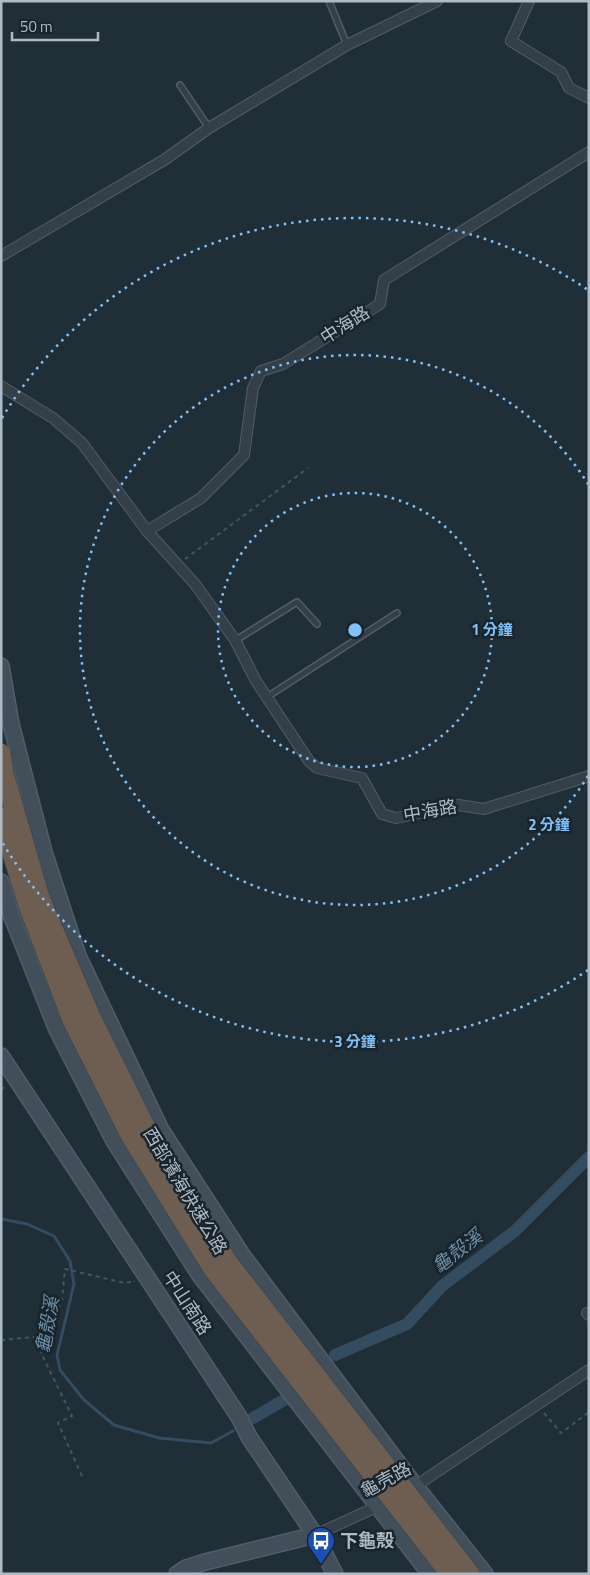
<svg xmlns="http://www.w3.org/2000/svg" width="590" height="1575" font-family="'Titillium Web','Noto Sans TC',sans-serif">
<rect width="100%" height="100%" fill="#202e38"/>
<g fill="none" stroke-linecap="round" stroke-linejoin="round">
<polyline stroke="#344c5f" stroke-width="3" points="1,1219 27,1224 54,1236 70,1261 74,1284 57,1355 60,1370 84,1400 114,1425 159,1438 211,1443 233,1431"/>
<g stroke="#344c5f" stroke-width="12">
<polyline points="335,1355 407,1324 442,1286 515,1231 589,1157"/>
<polyline points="253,1418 284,1400"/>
</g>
<defs>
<g id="lane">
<polyline points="329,1 347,45"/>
<polyline points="180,85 209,128"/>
<polyline points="236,640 297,602 317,624"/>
<polyline points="267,697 397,613"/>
</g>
<g id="street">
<polyline points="529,1 511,41 561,72 569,88 589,98"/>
<polyline points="1,256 164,160 209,128 347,45 437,1"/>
<polyline points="1,386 53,418 82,443 147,531 195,584 235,640 256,681 309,761 317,768 362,778 382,814 396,818 458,805 484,809 589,776"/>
<polyline points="147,531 201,498 244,455 253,388 261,371 283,364 380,304 384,280 589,152"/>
<polyline points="587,1313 589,1315"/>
<polyline points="411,1489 589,1370"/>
<polyline points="315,1535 383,1504"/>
</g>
<g id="secondary">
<polyline points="1,666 11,724 44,852 78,956 161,1130 242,1255 416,1487 485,1574"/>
<polyline points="1,882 12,917 57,1030 114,1141 199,1274 430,1574"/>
<polyline points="1,1056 239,1417 249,1437 315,1535 335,1574"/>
<polyline points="177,1574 186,1568 205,1562 315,1535"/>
</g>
</defs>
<use href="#lane" stroke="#515d66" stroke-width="8"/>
<use href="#street" stroke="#515d66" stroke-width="12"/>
<use href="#secondary" stroke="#515d66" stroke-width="18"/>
<g stroke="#425756" stroke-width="2" stroke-dasharray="4 4" stroke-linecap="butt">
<polyline points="185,559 308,468"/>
<polyline points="1,1090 6,1085"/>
<polyline points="1,1340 45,1336"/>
<polyline points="544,1413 561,1433 589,1412"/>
<polyline points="82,1476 58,1423 72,1416 41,1353 45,1336 62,1300 65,1269 125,1283 135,1281"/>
</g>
<use href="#lane" stroke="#343f48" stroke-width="5"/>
<use href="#street" stroke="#343f48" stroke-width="10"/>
<use href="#secondary" stroke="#424f5b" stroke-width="15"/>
<defs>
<g id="highway-bridge">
<polyline points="1,753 4,774 40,898 90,1015 145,1126 227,1261 470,1574"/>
<polyline points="1,817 28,905 72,1020 130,1135 213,1269 450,1574"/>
</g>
</defs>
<use href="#highway-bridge" stroke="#3e4a53" stroke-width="21" stroke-linecap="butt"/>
<use href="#highway-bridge" stroke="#6e5e51" stroke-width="19"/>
</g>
<g fill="none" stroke="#81c1f7" stroke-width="2.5" stroke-dasharray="2.5 5">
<circle cx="355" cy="630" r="137"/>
<path d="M588 776A275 275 0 1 1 588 484"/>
<path d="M588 970A412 412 0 0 1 2 842M2 418A412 412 0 0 1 588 290"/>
</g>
<defs>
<symbol id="bus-pin" viewBox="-11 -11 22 30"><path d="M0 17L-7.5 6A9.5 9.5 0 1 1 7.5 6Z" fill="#1a4fb4" stroke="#19242d"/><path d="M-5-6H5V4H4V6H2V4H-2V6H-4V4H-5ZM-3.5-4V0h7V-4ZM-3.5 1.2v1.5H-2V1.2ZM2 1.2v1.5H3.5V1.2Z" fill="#fff"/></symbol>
</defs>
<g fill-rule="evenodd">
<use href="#bus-pin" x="305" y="1525" width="32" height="43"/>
</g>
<g text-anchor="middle" stroke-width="5" stroke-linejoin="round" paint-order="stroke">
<g font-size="18" fill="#aebac5" stroke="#19242d">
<text transform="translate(345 325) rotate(-32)" y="6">中海路</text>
<text transform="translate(430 811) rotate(-10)" y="6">中海路</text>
<text transform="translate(185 1191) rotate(59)" y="6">西部濱海快速公路</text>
<text transform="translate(187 1303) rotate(57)" y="6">中山南路</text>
<text transform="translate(386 1480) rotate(-28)" y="6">龜壳路</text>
</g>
<g font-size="18" font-weight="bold" fill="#aebac5" stroke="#19242d" text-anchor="start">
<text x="340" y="1547">下龜殼</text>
</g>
<g font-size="19" font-style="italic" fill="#6f90a9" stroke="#19242d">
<text transform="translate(457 1251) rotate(-38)" y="7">龜殼溪</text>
<text transform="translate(47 1325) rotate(-80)" y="7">龜殼溪</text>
</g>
</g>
<circle cx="355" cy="630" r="8" fill="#81c1f7" stroke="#19242d" stroke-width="2.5"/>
<g font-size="15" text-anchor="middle" font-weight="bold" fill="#81c1f7" stroke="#19242d" stroke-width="5" stroke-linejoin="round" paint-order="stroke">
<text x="492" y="635">1 分鐘</text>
<text x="549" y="830">2 分鐘</text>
<text x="355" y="1047">3 分鐘</text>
</g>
<rect width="590" height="1575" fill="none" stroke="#aebac5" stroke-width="5"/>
<path d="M12 32v8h86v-8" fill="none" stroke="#aebac5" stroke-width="2.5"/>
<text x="20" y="32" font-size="15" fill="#aebac5" stroke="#19242d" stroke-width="4" paint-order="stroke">50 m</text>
</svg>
